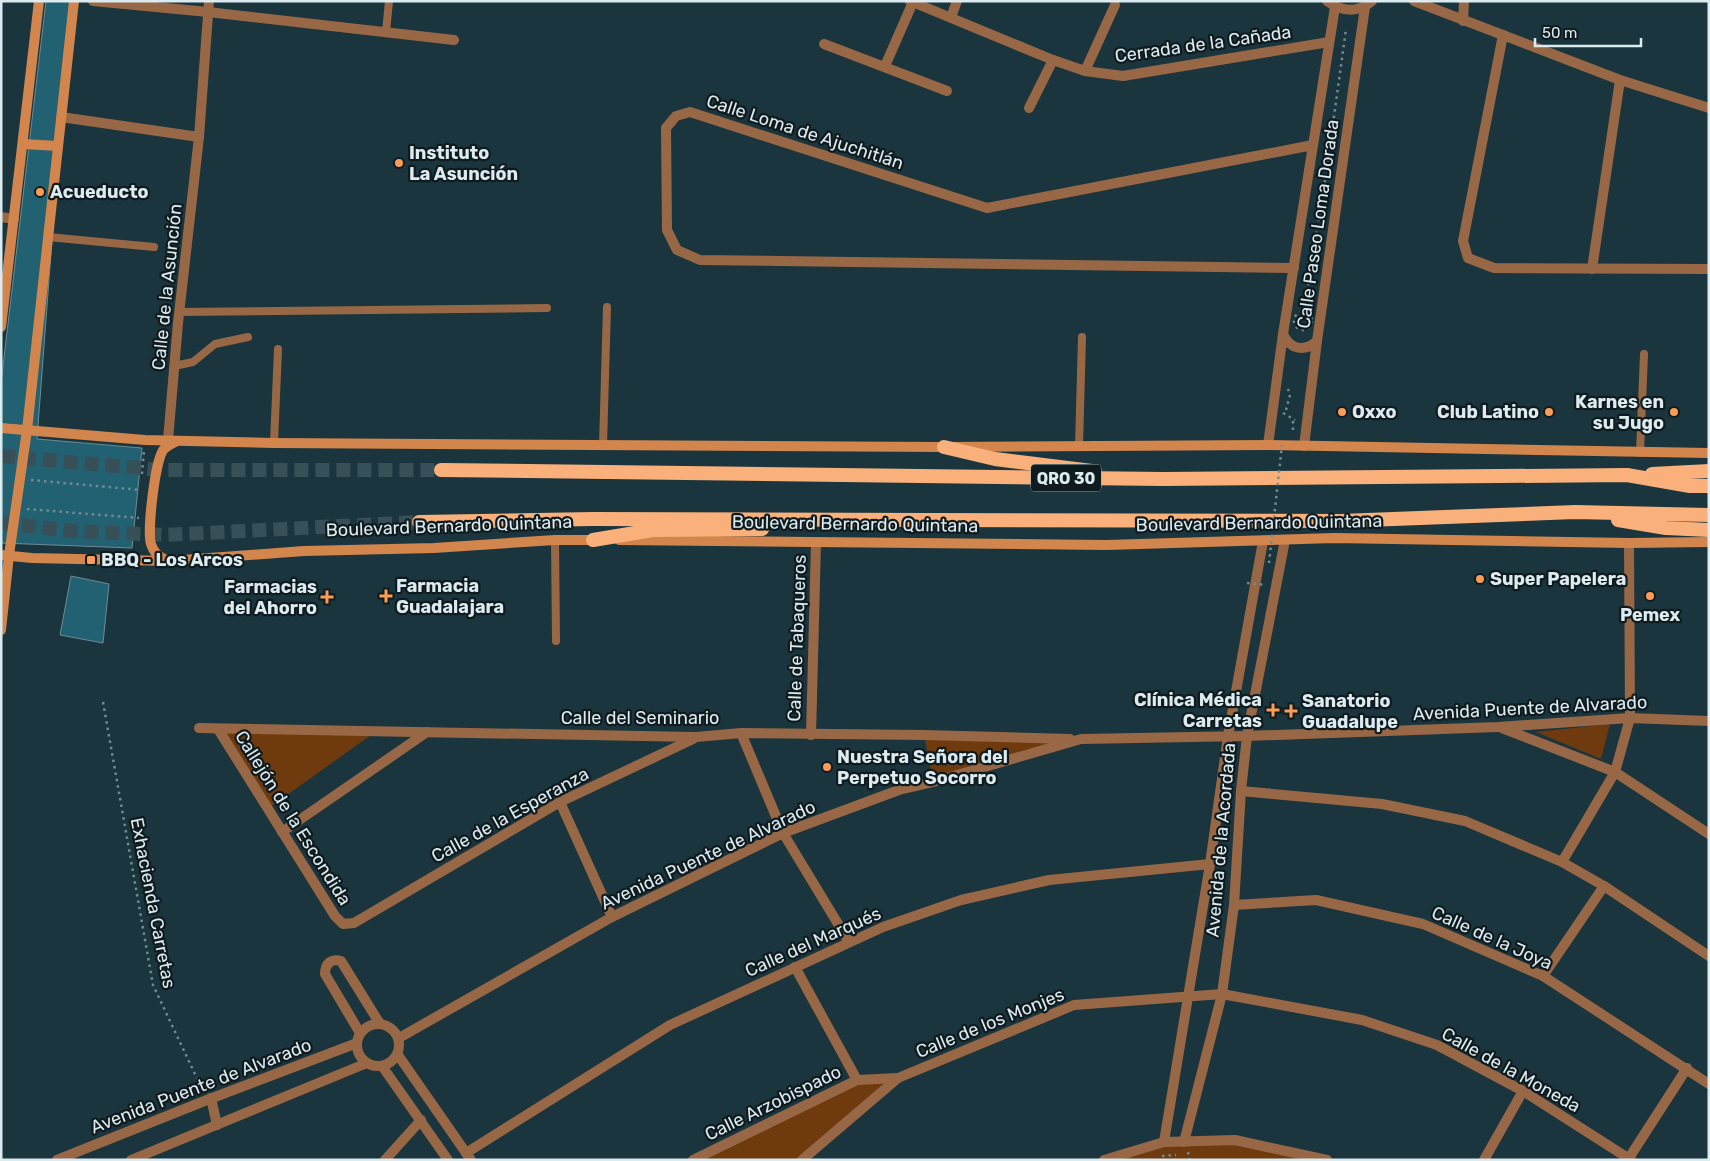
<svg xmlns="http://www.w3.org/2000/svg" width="1710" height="1161" font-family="Rubik,sans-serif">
<rect width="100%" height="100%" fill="#1a353d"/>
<g fill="#6f3a0d">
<polygon points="1610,724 1601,759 1536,732"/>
<polygon points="218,729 378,730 266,810"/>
<polygon points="924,735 1081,739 933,782"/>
<polygon points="898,1078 802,1160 694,1160 857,1080"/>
<polygon points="1235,1140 1327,1160 1104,1160 1164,1142"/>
</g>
<g fill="#216172" stroke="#6e8b95">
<polygon points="46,1 70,1 37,439 142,448 132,548 1,543 1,383"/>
<polygon points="71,576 109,584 103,643 60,635"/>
</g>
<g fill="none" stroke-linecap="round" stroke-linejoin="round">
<g stroke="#375058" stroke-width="14" stroke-dasharray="14 7" stroke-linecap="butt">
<polyline points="1,456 163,470 441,470"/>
<polyline points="1,523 73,531 165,535 419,522"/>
</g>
<g stroke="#748990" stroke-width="2.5" stroke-dasharray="2.5 4" stroke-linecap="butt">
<polyline points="1332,131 1346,29"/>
<polyline points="1304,311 1330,150"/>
<circle cx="1303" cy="321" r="9"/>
<polyline points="1286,410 1290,395 1288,389"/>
<polyline points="1283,413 1295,420"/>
<polyline points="1293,430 1293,419"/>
<polyline points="142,474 144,450"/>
<polyline points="31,480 141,490"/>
<polyline points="27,509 139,518"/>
<polyline points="103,702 153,985 202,1089"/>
<polyline points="1188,1152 1190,1160"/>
<polyline points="1162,1156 1176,1155"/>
</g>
<g stroke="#986846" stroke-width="8">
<polyline points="386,32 389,1"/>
<polyline points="48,237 154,247"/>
<polyline points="179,312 547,308"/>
<polyline points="174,366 193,362 215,344 248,337"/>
<polyline points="274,443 278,349"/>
<polyline points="603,445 607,307"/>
<polyline points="1079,446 1082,337"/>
<polyline points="1640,453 1644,354"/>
<polyline points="555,540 556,641"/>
</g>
<g stroke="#986846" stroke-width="10">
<polyline points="93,1 208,12 454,40"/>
<polyline points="910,1 1053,60 1085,71 1123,76 1329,42"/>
<polyline points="951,17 957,1"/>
<polyline points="1463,21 1464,1"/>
<polyline points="1503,35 1463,241 1468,258 1494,268 1709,269"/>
<polyline points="824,44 947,91"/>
<polyline points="885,66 913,2"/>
<polyline points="1085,71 1115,5"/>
<polyline points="1029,108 1053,60"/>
<polyline points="61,117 199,137"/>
<polyline points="1,217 14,219"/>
<polyline points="1294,268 700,260 677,250 667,230 666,128 676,116 690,112 987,208 1313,145"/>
<polyline points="1592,269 1620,80"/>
<path d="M1283,334C1290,350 1305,352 1317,341"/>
<polyline points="168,440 178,323 199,137 209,1"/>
<polyline points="199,728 696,737 741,733 924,735 1070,739"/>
<polyline points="1502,728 1615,772 1709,834"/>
<polyline points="218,729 335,916 343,924 354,923 560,802 693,739"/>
<polyline points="741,733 783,833 849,942"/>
<polyline points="811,735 816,543"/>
<polyline points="1241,791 1382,804 1465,821 1562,862 1604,886 1709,956"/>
<polyline points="560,802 612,917"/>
<polyline points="282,832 427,732"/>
<polyline points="1562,862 1615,772 1630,718 1629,543"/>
<polyline points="1234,905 1316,900 1423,924 1543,976 1709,1084"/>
<polyline points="795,967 857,1080"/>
<polyline points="1543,976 1604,886"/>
<circle cx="378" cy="1045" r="21"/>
<path d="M360,1033L325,974C325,964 331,958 341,961L380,1024"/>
<polyline points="399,1038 612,917 783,833 899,790 933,782 1081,739 1247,736 1498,727 1630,718 1709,721"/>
<polyline points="398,1055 471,1160"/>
<polyline points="382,1066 448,1160"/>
<polyline points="211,1098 217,1125"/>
<polyline points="466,1153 670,1025 883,927 961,900 1049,880 1210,864"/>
<polyline points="1629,1158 1687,1068"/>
<polyline points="57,1160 207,1100 357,1043"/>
<polyline points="131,1160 367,1063"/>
<polyline points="385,1160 421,1120"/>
<polyline points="693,1160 857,1080 898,1078"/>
<polyline points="802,1160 898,1078 1074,1005 1222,994 1362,1020 1437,1045 1523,1091 1631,1160"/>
<polyline points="1484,1160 1523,1091"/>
</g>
<g stroke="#986846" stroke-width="10">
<path d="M1327,1C1342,12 1358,13 1372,1"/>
<polyline points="1414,1 1620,80 1709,108"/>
<polyline points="1268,445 1283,334 1335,7"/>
<polyline points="1304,446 1317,341 1365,7"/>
<polyline points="1164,1142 1210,864 1228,736 1263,541"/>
<polyline points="1184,1142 1222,994 1234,905 1241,791 1247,736 1285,540"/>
<polyline points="1104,1160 1164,1142 1235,1140 1327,1160"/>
</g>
<g stroke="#d2854c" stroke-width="10">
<polyline points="23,144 58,146"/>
<polyline points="1,327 39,1"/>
<polyline points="1,428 145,440 274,443 944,447 1268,445 1709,453"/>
<polyline points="619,540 1107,545 1334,538 1629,543 1709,542"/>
<polyline points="1,555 32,558 169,561 304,551 434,548 555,540 599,540"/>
<path d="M166,560C158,556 154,553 151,544C147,532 155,458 164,449C167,446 173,443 177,441"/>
<polyline points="1,630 9,555 27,430 74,1"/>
</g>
<g stroke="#fab07a" stroke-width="14">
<polyline points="944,447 995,459 1092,471"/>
<polyline points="441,470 1163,479 1627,475 1690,486 1709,486"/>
<polyline points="1652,474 1709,471"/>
<polyline points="1618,520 1666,528 1709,530"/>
<polyline points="419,522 593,519 1341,521 1575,512 1709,515"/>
<polyline points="593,540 653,530 762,529"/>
</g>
<g stroke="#748990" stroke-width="2.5" stroke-dasharray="2.5 4" stroke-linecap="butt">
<polyline points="1269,563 1282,445"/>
<polyline points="1247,583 1266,585"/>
</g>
</g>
<g fill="#fd9c55" stroke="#0f1b1e" stroke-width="2">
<circle cx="399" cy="163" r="5"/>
<circle cx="40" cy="192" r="5"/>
<circle cx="1342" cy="412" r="5"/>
<circle cx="1549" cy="412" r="5"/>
<circle cx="1674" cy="412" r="5"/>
<rect x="86" y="555" width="10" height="10" rx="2.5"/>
<circle cx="1480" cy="579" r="5"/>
<path d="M383.5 588.5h5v5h5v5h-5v5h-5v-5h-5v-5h5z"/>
<circle cx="1650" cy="596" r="5"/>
<path d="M324.5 589.5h5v5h5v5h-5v5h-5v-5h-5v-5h5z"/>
<path d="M1270.5 702.5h5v5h5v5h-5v5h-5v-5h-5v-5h5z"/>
<path d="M1288.5 703.5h5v5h5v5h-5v5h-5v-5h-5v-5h5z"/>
<circle cx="827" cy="767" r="5"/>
</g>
<g text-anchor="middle" stroke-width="4.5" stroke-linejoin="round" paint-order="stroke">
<rect fill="#0f1b1e" stroke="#9eadb1" stroke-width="1" x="1031" y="464.5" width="70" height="27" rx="4"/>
<g font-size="16" font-weight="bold" fill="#dcebf0">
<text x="1066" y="484">QRO 30</text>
</g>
<g font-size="18" fill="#dcebf0" stroke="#0f1b1e">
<text transform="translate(1203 44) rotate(-8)" y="6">Cerrada de la Cañada</text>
<text transform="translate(805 132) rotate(18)" y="6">Calle Loma de Ajuchitlán</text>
<text transform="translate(1318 224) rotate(-82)" y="6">Calle Paseo Loma Dorada</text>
<text transform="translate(167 287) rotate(-84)" y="6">Calle de la Asunción</text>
<text transform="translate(1259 523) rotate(-1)" y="6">Boulevard Bernardo Quintana</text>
<text transform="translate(855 524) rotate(1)" y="6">Boulevard Bernardo Quintana</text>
<text transform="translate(449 526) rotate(-2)" y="6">Boulevard Bernardo Quintana</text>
<text transform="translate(797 638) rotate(-88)" y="6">Calle de Tabaqueros</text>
<text transform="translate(1530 708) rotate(-3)" y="6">Avenida Puente de Alvarado</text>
<text x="640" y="724">Calle del Seminario</text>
<text transform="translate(510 815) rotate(-29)" y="6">Calle de la Esperanza</text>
<text transform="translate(293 818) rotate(58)" y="6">Callejón de la Escondida</text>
<text transform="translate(1221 840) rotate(-85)" y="6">Avenida de la Acordada</text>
<text transform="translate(708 855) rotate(-25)" y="6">Avenida Puente de Alvarado</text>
<text transform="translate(153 903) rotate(79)" y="6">Exhacienda Carretas</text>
<text transform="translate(1492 938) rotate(24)" y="6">Calle de la Joya</text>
<text transform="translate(813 942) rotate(-24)" y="6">Calle del Marqués</text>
<text transform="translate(990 1023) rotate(-22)" y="6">Calle de los Monjes</text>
<text transform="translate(1511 1070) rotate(29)" y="6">Calle de la Moneda</text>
<text transform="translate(201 1086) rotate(-21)" y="6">Avenida Puente de Alvarado</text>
<text transform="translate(773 1103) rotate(-26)" y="6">Calle Arzobispado</text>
</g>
<g font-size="18" font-weight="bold" fill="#dcebf0" stroke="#0f1b1e" text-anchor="start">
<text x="409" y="159">Instituto<tspan x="409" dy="21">La Asunción</tspan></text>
<text x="50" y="198">Acueducto</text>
<text x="1664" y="408" text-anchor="end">Karnes en<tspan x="1664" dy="21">su Jugo</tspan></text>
<text x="1352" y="418">Oxxo</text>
<text x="1539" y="418" text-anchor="end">Club Latino</text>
<text x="101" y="566">BBQ - Los Arcos</text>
<text x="1490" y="585">Super Papelera</text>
<text x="396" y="592">Farmacia<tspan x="396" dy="21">Guadalajara</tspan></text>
<text x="317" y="593" text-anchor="end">Farmacias<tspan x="317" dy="21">del Ahorro</tspan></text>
<text x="1650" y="621" text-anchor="middle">Pemex</text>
<text x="1262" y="706" text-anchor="end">Clínica Médica<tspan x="1262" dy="21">Carretas</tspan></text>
<text x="1302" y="707">Sanatorio<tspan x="1302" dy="21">Guadalupe</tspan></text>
<text x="837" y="763">Nuestra Señora del<tspan x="837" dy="21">Perpetuo Socorro</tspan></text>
</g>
</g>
<rect width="1710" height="1161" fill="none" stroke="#dcebf0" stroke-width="5"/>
<path d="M1535 38v8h106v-8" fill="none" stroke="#dcebf0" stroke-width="2.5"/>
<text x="1542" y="38" font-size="15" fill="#dcebf0" stroke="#0f1b1e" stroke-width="4" paint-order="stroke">50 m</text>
</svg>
